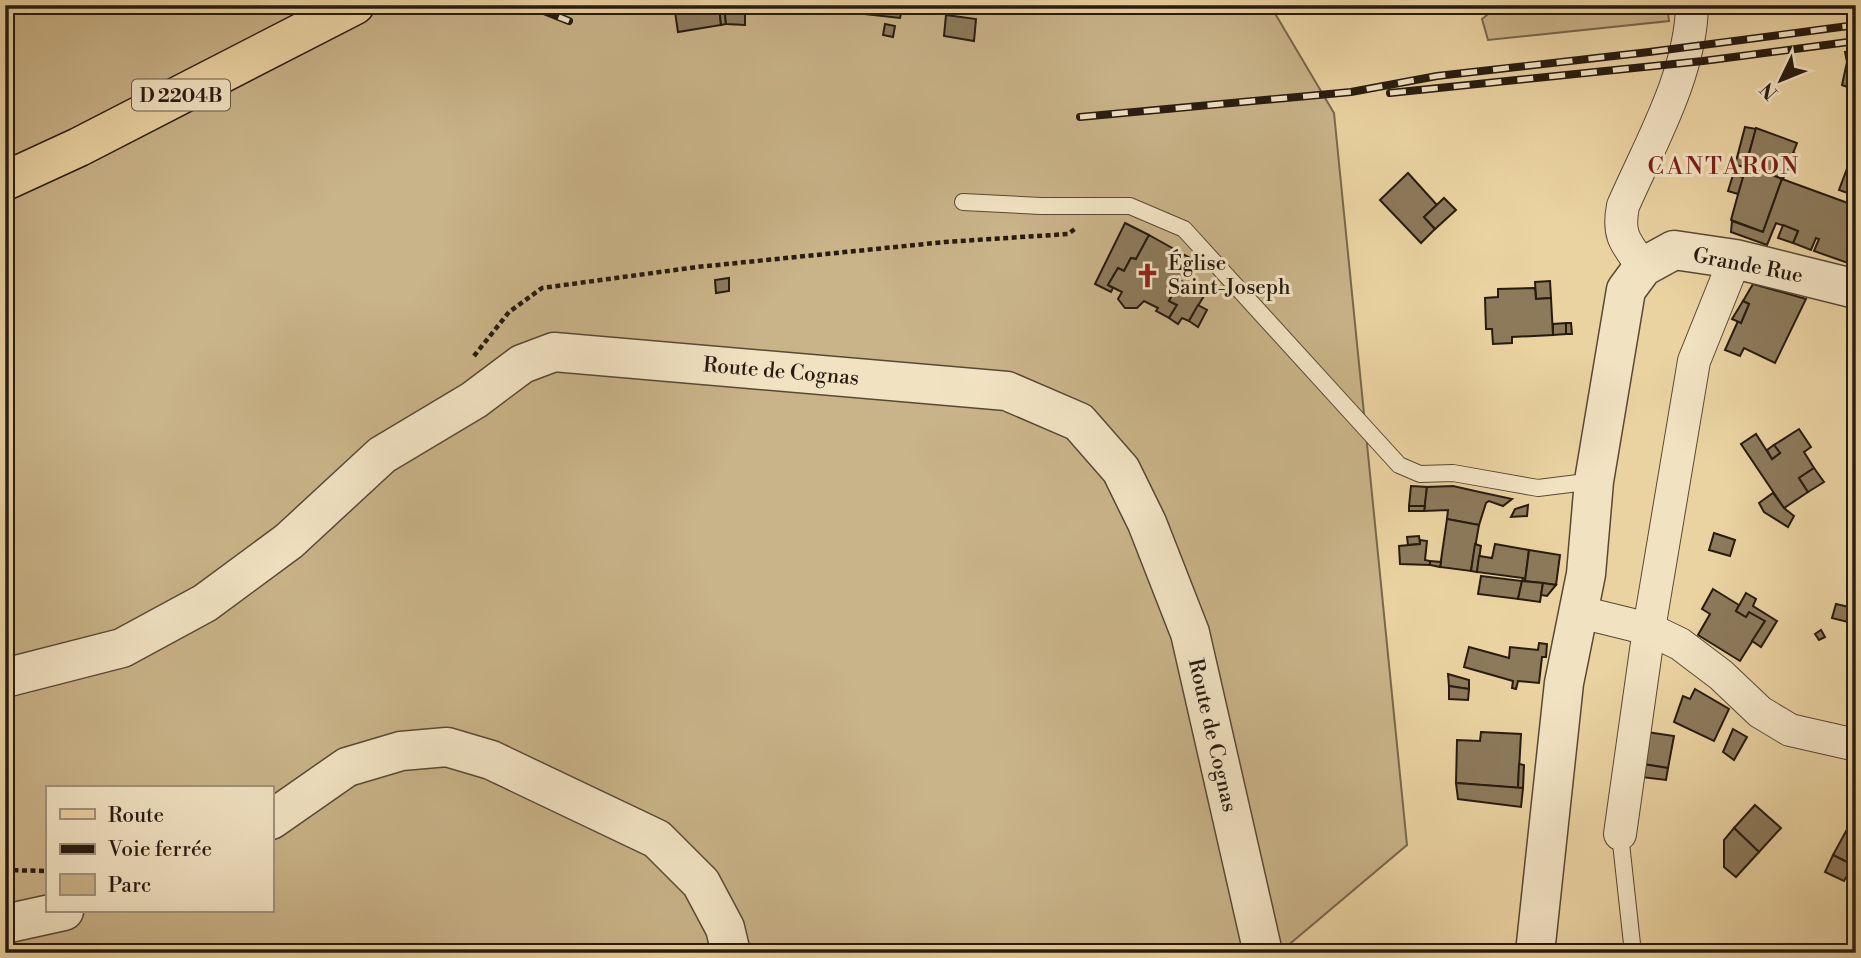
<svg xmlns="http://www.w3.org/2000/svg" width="1861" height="958" font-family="'Libre Bodoni',serif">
<rect width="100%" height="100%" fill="#ead2a1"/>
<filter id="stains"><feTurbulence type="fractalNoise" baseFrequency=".00286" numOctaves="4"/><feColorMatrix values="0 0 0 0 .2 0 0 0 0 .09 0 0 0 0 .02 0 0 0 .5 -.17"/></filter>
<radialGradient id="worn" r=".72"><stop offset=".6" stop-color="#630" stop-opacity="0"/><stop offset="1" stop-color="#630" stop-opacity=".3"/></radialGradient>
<g fill="#c9b388" stroke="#78674c" stroke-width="2" fill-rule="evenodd">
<path d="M5,5H1270L1334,113L1407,845L1279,953H5ZM47,788H271V911H47Z"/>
<polygon points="1499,5 1667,5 1669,21 1488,40 1482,19"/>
</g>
<g fill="#8c7a5b" stroke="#271b10" stroke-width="2">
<polygon points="674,5 719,5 721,25 678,32"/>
<polygon points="719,5 724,5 726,24 721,25"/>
<polygon points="847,5 903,5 900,18 847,12"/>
<polygon points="724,6 736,7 736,11 745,11 745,25 726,24"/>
<polygon points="946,15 976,19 974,41 944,36"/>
<polygon points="885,24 895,26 893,37 883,35"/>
<polygon points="1856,51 1856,62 1847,62 1845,52"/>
<polygon points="1847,62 1856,62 1856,90 1842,85"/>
<polygon points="1745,127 1756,129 1745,167 1735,165"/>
<polygon points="1756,128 1797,143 1783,179 1746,165"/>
<polygon points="1793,153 1799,155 1792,170 1787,169"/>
<polygon points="1746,165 1782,179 1763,232 1731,220"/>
<polygon points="1848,166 1856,169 1856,196 1839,190"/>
<polygon points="1408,173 1437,205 1424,217 1435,229 1421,243 1380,200"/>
<polygon points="1733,175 1743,177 1738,194 1728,191"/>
<polygon points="1782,179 1856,206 1856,241 1848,263 1814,251 1819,239 1816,238 1811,250 1793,243 1798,231 1776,223 1767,245 1731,232 1732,221 1763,232"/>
<polygon points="1444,198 1456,210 1435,229 1424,217"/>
<polygon points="1125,223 1149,235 1136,259 1131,258 1124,271 1118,268 1108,285 1113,288 1111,292 1095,284"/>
<polygon points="1783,225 1798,231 1793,243 1778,238"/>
<polygon points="1149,235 1190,258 1169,301 1177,305 1169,318 1156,311 1158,308 1144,301 1137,308 1125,308 1118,299 1122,292 1108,285 1118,268 1124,271 1131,258 1136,259"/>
<polygon points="729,278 729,291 716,293 715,280"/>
<polygon points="1180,280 1205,294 1189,321 1182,318 1178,324 1169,318 1177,305 1169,301"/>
<polygon points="1550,281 1551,298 1536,299 1535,282"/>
<polygon points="1753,284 1806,299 1775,363 1744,348 1740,356 1725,350 1738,321 1741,323 1749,304 1743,301"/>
<polygon points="1535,288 1536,299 1551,298 1553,335 1512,337 1512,343 1493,344 1492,329 1486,329 1485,298 1498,297 1498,289"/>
<polygon points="1743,301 1749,304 1741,323 1732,319"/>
<polygon points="1198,305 1207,310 1198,327 1189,321"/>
<polygon points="1566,323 1571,323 1572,334 1566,334"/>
<polygon points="1566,323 1566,334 1553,335 1553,324"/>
<polygon points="1799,429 1811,447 1804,452 1814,468 1799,478 1808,492 1784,508 1741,444 1756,434 1772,459 1780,453 1774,445"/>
<polygon points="1774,445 1780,453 1772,459 1767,450"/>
<polygon points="1814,468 1824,482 1808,492 1799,478"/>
<polygon points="1411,486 1427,487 1425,506 1409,506"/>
<polygon points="1453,486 1475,491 1512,499 1503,506 1489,501 1486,503 1479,525 1447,519 1448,510 1424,511 1427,487"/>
<polygon points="1773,493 1784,508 1794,516 1788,527 1764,512 1759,503"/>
<polygon points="1528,505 1527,516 1511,517 1515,509"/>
<polygon points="1409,506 1425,506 1424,511 1409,511"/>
<polygon points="1447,519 1479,525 1471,571 1440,567"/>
<polygon points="1714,533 1735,540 1730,556 1709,550"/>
<polygon points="1419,536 1420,544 1408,545 1407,537"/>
<polygon points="1420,540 1427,541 1425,560 1430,561 1430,565 1400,564 1399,546 1420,544"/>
<polygon points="1475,544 1481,546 1477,572 1471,571"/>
<polygon points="1495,544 1529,550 1525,581 1522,581 1523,578 1477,572 1479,556 1492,558"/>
<polygon points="1529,550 1560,555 1556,585 1525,581"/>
<polygon points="1430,561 1441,562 1440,567 1430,565"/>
<polygon points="1481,576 1522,581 1518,599 1478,594"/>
<polygon points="1856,577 1856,624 1832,618 1836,604 1849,607 1852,592 1850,591"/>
<polygon points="1522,581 1543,583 1540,602 1518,599"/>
<polygon points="1543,583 1556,585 1547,596 1541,595"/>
<polygon points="1713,589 1739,605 1736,611 1746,617 1749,612 1765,621 1740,661 1698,635 1710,614 1702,609"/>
<polygon points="1746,593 1756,599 1753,606 1777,621 1761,647 1752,641 1765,621 1749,612 1746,617 1736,611"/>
<polygon points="1821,630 1825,637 1819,640 1815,634"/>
<polygon points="1539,643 1547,644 1546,657 1542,657 1539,683 1518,681 1516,689 1512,688 1513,681 1464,667 1469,647 1509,658 1510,647 1538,650"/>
<polygon points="1448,674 1469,680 1469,689 1449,686"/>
<polygon points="1449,686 1469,689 1468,700 1449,699"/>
<polygon points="1695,689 1729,709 1714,741 1674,722 1683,696 1690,699"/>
<polygon points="1733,729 1747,737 1734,760 1723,752"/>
<polygon points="1481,732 1521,734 1518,788 1456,783 1457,740 1480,741"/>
<polygon points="1647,732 1674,736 1668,768 1643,764"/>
<polygon points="1519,764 1524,765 1523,788 1518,788"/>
<polygon points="1643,764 1668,768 1666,780 1641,777"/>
<polygon points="1456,783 1523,788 1521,807 1458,799"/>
<polygon points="1755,805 1781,828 1759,852 1734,828"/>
<polygon points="1851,822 1856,824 1856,859 1853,865 1833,855"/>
<polygon points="1734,828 1759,852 1736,877 1724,867 1724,840"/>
<polygon points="1833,855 1853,865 1844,881 1825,872"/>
</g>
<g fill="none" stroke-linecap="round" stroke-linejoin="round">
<defs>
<g id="service">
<polyline points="963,202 1041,206 1130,206 1184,229 1399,465 1420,474 1453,473 1538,488 1594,481"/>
<polyline points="1620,834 1633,953"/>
<polyline points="1694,953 1732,953"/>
</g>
<g id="minor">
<path d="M1643,267C1626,243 1617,236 1623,206C1650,144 1691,74 1692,5"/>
<polyline points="1580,612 1649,629 1680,644 1721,675 1760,712 1790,730 1856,745"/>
<polyline points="1620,834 1649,629 1694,361 1735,259"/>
</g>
<g id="tertiary">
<polyline points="5,678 122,648 205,603 289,541 382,455 474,400 522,364 554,352 1007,391 1079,422 1121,470 1147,523 1190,633 1263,953"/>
<polyline points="271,820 347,767 401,751 447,747 491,760 657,839 701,883 725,928 731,953"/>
<polyline points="5,924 64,911"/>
<polyline points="1535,953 1564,683 1586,574 1594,481 1626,290 1643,267 1674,250 1735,259 1856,289"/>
</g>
<polyline id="primary" points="5,181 79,147 355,5"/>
</defs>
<use href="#service" stroke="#584934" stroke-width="18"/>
<use href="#minor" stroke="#584934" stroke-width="34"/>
<use href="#tertiary" stroke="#584934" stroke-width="41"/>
<use href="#primary" stroke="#271b10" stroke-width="41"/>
<g stroke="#271b10" stroke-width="4.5" stroke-dasharray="5 3.5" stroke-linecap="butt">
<polyline points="474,356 509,312 542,288 697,267 945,242 1068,234 1076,228"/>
<polyline points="5,870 47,871"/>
<polyline points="160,953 183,945 186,953"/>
</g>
<use href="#service" stroke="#f1e2c2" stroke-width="16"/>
<use href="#minor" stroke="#f1e2c2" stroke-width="32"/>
<use href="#tertiary" stroke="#f1e2c2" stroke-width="38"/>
<use href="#primary" stroke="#ead2a1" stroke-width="38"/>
<defs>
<g id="rail">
<polyline points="529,5 569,21"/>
<polyline points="1390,93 1703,61 1856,41"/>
<polyline points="1080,117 1351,92 1437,76 1649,52 1856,25"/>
</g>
</defs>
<use href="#rail" stroke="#271b10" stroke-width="8"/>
<use href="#rail" stroke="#f1e2c2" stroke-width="5" stroke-dasharray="16" stroke-linecap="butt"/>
</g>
<defs>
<symbol id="church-bare" viewBox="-9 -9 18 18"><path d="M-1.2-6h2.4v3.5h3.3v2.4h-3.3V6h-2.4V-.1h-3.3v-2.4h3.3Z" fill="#8f2418" stroke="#f1e2c2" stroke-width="2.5" paint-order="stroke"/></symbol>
</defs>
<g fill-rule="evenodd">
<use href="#church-bare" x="1130" y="258" width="35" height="35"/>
</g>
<g text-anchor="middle" stroke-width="6" stroke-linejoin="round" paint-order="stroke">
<rect fill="#f1e2c2" stroke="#645745" stroke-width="2" x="132" y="79.5" width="98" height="31" rx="5"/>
<g font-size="19" font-weight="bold" fill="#271b10">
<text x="181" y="102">D 2204B</text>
</g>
<g font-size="21" fill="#271b10" stroke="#f1e2c2" text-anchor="start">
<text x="1168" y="270">Église<tspan x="1168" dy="24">Saint-Joseph</tspan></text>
</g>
<g font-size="21" fill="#271b10" stroke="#f1e2c2">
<text transform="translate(1748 265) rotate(11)" y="7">Grande Rue</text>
<text transform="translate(781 371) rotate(5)" y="7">Route de Cognas</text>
<text transform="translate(1213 735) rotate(77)" y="7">Route de Cognas</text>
</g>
<g font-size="24" letter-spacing="2" fill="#7a1f14" stroke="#f1e2c2">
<text x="1724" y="174">CANTARON</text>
</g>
</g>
<rect width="1861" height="958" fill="none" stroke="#ead2a1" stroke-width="28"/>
<rect x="7" y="7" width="1847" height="944" fill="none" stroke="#271b10" stroke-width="3.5"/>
<rect x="14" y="14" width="1833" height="930" fill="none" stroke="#271b10" stroke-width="2"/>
<rect x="46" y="786" width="228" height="126" fill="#f1e2c2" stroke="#a0927b" stroke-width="2"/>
<rect x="60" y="809" width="35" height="10" fill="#ead2a1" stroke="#a0927b" stroke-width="2"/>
<text x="108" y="822" font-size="21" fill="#271b10">Route</text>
<rect x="60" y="844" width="35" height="10" fill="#271b10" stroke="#a0927b" stroke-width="2"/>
<text x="108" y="856" font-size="21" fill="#271b10">Voie ferrée</text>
<rect x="60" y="874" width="35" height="21" fill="#c9b388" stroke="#a0927b" stroke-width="2"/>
<text x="108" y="892" font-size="21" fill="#271b10">Parc</text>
<g transform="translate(1781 80) rotate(227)" stroke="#f1e2c2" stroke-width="5" paint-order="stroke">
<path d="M0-5L12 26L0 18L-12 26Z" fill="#271b10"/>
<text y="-10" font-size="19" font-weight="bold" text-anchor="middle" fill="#271b10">N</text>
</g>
<rect width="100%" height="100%" filter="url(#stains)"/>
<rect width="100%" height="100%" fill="url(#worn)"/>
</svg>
